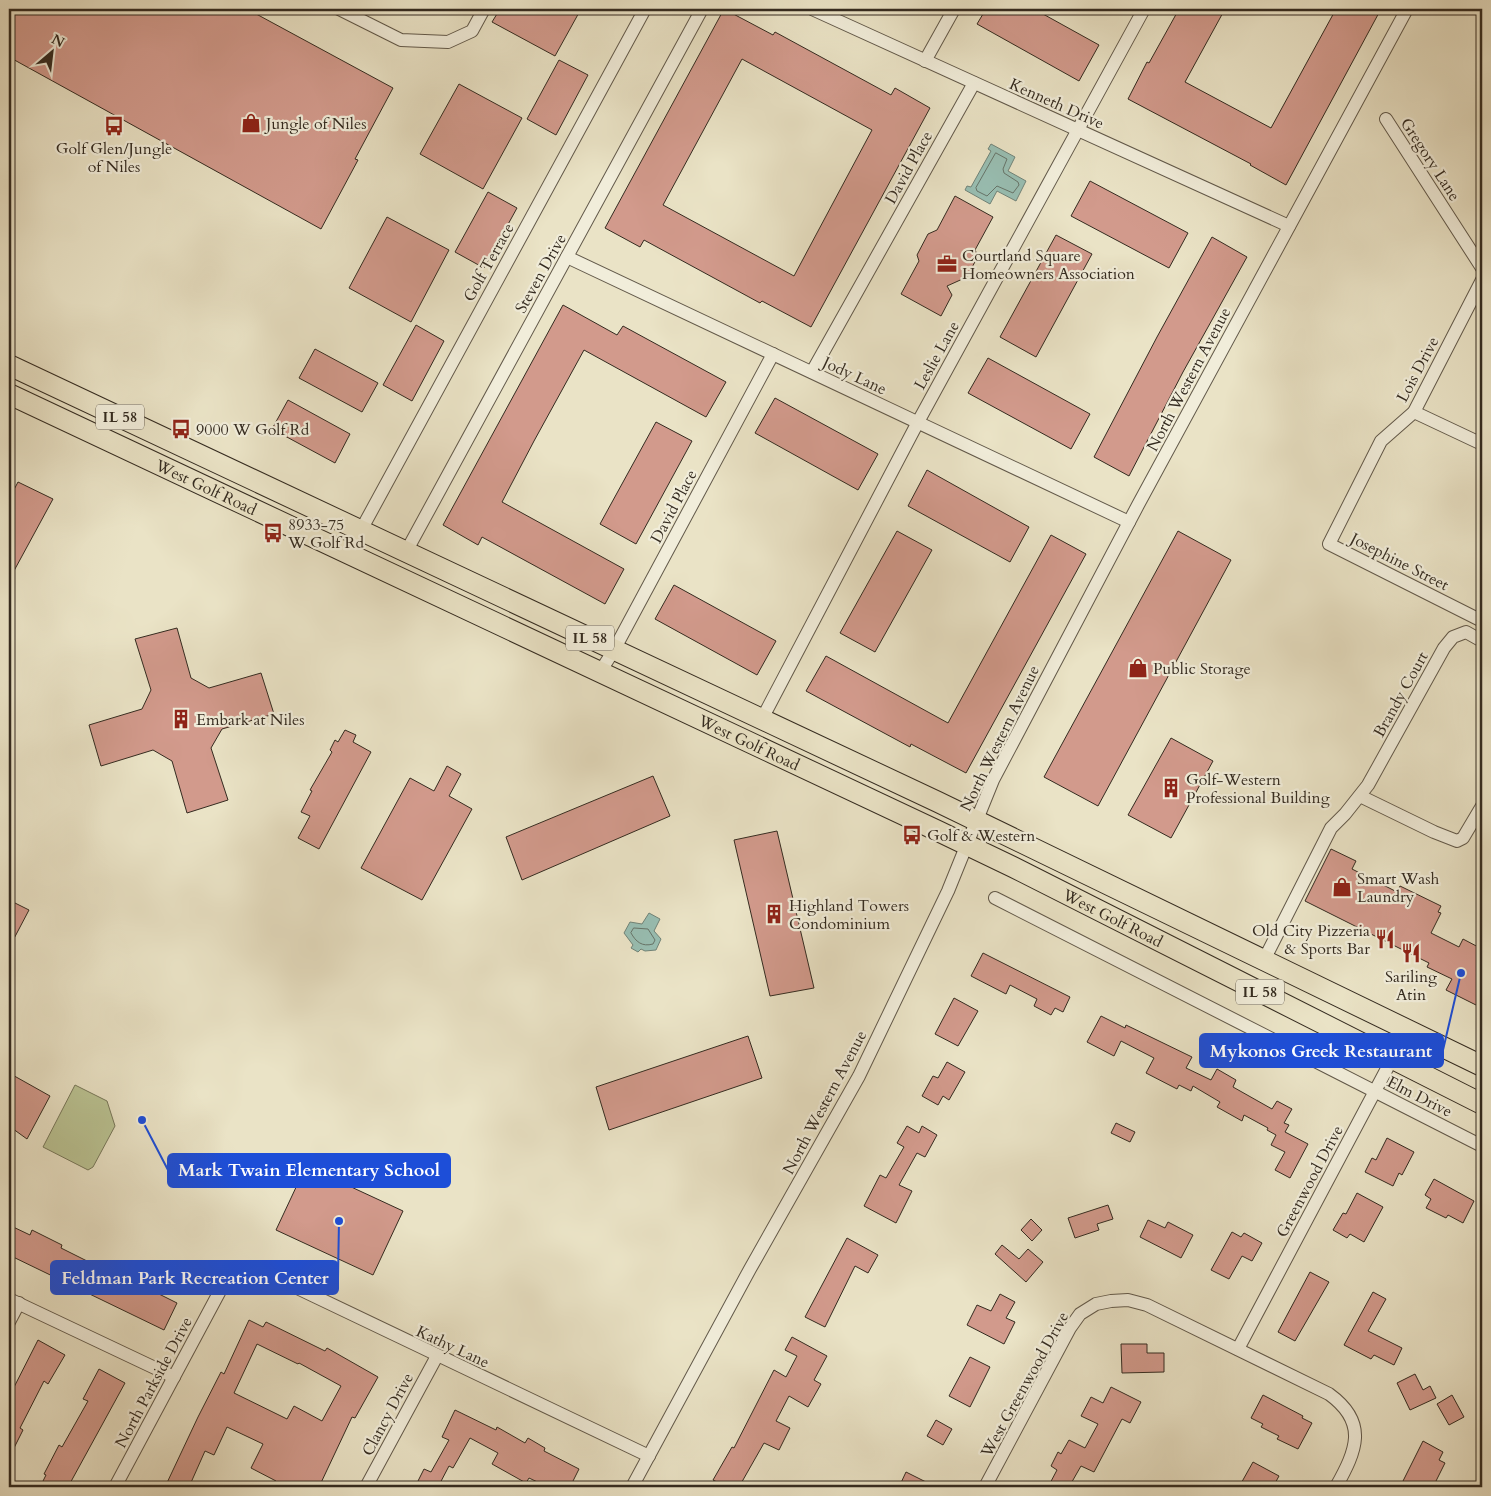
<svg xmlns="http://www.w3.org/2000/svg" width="1491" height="1496" font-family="Cardo,serif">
<rect width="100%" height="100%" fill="#eae3c6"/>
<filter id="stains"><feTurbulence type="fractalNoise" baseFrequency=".004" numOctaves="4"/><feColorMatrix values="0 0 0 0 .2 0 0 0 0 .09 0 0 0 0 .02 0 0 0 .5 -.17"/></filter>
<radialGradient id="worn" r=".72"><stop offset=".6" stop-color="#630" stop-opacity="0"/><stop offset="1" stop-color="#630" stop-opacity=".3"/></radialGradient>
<polygon fill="#bac393" stroke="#77775a" points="75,1085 107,1101 115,1126 93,1167 88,1170 43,1147"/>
<g fill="#98beb2" stroke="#708378">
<polygon points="991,144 1015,157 1008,171 1026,181 1016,201 997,191 990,204 965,190 967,186 971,187 991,151 988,149"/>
<polygon points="649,913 660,919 654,931 661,939 656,950 645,951 641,949 638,952 631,948 633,945 624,933 630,922 642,924"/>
</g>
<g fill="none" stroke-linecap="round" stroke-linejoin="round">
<g stroke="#667469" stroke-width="1">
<polygon points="996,153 1007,159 1003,169 1004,173 1018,182 1019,185 1013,193 997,186 987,196 977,191 976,188"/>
<path d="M634,928L648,929L655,940L653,944C642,947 636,942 631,933Z"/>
</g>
</g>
<g fill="#d29a8c" stroke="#342b20" fill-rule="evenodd">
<polygon points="9,9 247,9 393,88 355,159 358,160 321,229 9,57"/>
<polygon points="500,9 581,9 555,56 492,22"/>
<path d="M724,9L773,35L775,32L891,95L895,88L930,108L811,327L762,301L760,303L644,240L640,247L605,228ZM742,59L872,130L794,276L663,205Z"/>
<polygon points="986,9 1034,9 1099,45 1079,81 977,24"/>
<polygon points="1179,9 1225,9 1185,82 1271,128 1336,9 1381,9 1286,185 1250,165 1251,164 1128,99 1147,62 1149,63"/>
<polygon points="559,60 588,75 556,135 527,119"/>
<polygon points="459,84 522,118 483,189 420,154"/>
<polygon points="1090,181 1188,233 1169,268 1071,216"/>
<polygon points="488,192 517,208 484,268 455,252"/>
<polygon points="955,196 993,217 975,250 978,256 967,277 947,286 952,295 941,316 901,294 919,261 917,255 928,234 937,230"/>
<polygon points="387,217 449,250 411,322 349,288"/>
<polygon points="1056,235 1092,254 1036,357 1000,337"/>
<polygon points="1212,237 1247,257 1183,372 1129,476 1094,457 1157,337"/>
<polygon points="563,305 617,335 623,326 726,382 706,417 584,350 534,441 502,502 624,569 605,604 482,537 478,545 443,525"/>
<polygon points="416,325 444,341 412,401 383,385"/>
<polygon points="315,349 378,383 362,412 299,378"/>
<polygon points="988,358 1090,414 1071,449 968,393"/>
<polygon points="775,398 878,454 858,490 755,433"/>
<polygon points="288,400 350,434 335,463 272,429"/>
<polygon points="656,422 692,441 636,544 600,524"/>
<polygon points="927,470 1029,527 1010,562 908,506"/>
<polygon points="18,482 53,499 9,580 9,499"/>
<polygon points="897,531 932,550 875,652 840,633"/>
<polygon points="1178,531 1231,560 1098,806 1044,777"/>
<polygon points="1051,535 1086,554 966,773 911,744 910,747 806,691 826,656 948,723"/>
<polygon points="674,585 776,641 757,675 655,619"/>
<polygon points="177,628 191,678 209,688 261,673 274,714 222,729 211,748 228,800 187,813 172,761 153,750 101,766 89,725 142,709 151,690 135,639"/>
<polygon points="345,730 356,735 353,742 371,752 319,849 298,838 310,816 301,812 312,791 310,790 332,752 330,750 335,740 338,742"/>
<polygon points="1171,738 1213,761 1171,838 1128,815"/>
<polygon points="447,766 461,774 449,796 472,809 422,900 361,868 410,778 434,791"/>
<polygon points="653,776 670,816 522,880 506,837"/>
<polygon points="777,831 814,988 770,996 734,840"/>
<polygon points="1331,849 1356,861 1352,869 1397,892 1400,886 1441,906 1438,912 1441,913 1431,933 1459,947 1463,939 1482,949 1482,1008 1446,990 1452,979 1427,967 1429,963 1305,901"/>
<polygon points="9,900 29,910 9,948"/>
<polygon points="983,953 1070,997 1063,1012 1055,1008 1051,1015 1034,1006 1037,999 1010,985 1006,994 971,976"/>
<polygon points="954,998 978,1011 958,1046 935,1034"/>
<polygon points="1101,1016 1125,1028 1126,1025 1192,1057 1186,1068 1211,1080 1217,1069 1236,1080 1233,1087 1272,1109 1277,1101 1292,1109 1284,1123 1289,1125 1285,1132 1308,1144 1290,1178 1275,1170 1285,1152 1271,1145 1276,1135 1267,1130 1268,1128 1244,1115 1242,1121 1217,1107 1220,1102 1193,1086 1191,1091 1179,1085 1177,1089 1146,1073 1154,1058 1121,1041 1114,1056 1087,1042"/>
<polygon points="748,1036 762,1078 609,1130 596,1087"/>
<polygon points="947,1062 965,1072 949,1100 943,1096 938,1105 922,1096 933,1076 938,1078"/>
<polygon points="9,1073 50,1096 27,1139 9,1126"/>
<polygon points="1116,1123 1135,1132 1130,1142 1111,1133"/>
<polygon points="907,1126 919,1133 922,1126 937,1135 925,1157 917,1153 899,1185 912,1191 896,1223 864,1206 880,1175 886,1178 904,1147 897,1143"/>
<polygon points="1387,1138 1414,1152 1402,1175 1399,1173 1393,1186 1365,1172 1372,1158 1376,1160"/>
<polygon points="306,1166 403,1211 373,1275 276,1230"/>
<polygon points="1434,1179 1474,1201 1463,1223 1448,1215 1446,1218 1426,1208 1431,1199 1425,1195"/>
<polygon points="1357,1193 1383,1207 1364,1242 1350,1234 1347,1238 1333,1230 1343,1213 1346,1214"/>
<polygon points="1108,1205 1113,1219 1097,1224 1099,1230 1075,1238 1068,1218"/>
<polygon points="1031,1219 1042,1230 1032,1241 1021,1230"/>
<polygon points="1148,1220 1165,1228 1168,1222 1193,1235 1181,1258 1140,1237"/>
<polygon points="9,1225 30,1235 32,1230 62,1245 61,1248 103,1269 101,1272 145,1293 147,1288 177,1303 164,1330 9,1255"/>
<polygon points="1232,1232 1241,1237 1244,1233 1262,1243 1252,1261 1242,1256 1229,1279 1211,1270"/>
<polygon points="847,1238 878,1255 868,1273 855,1266 825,1327 805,1317"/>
<polygon points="1002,1245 1019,1259 1028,1249 1043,1262 1026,1282 995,1254"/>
<polygon points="1310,1272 1329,1282 1295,1341 1278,1332"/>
<polygon points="1373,1292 1386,1299 1368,1331 1402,1348 1394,1365 1374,1355 1371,1359 1344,1345"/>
<polygon points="1000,1294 1015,1302 1006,1318 1015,1322 1004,1344 967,1325 977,1305 991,1311"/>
<path d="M249,1320L263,1327L266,1322L325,1351L327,1348L378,1377L355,1418L352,1417L319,1487H272L276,1481L251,1468L263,1444L227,1427L214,1455L205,1451L189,1487H165L198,1417L221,1372L224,1374ZM257,1344L298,1364L299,1363L341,1386L322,1421L294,1406L287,1419L234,1393Z"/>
<polygon points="792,1337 827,1356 814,1380 821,1384 808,1407 789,1396 776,1421 790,1428 779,1450 764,1443 739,1487 727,1487 713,1480 732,1447 734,1448 774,1370 786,1377 797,1356 785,1350"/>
<polygon points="38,1340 65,1355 48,1384 44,1381 20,1428 23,1430 9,1458 9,1397"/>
<polygon points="1121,1344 1147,1344 1147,1353 1164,1353 1164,1372 1122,1373"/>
<polygon points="970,1357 990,1367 970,1407 949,1396"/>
<polygon points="99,1369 125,1383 68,1487 40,1487 46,1475 44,1474 59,1445 62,1447 88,1401 83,1399"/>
<polygon points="1415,1374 1423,1390 1430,1386 1436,1398 1410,1410 1397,1383"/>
<polygon points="1111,1387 1141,1402 1130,1423 1122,1419 1094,1472 1081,1466 1069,1487 1048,1487 1057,1470 1051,1466 1058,1452 1061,1454 1069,1440 1085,1448 1098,1424 1081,1416 1091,1397 1103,1403"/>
<polygon points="1263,1395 1303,1416 1302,1418 1312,1423 1298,1449 1277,1439 1279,1436 1261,1427 1263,1424 1251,1418"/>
<polygon points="1452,1395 1464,1417 1449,1425 1437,1404"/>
<polygon points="455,1410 496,1430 497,1427 525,1443 528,1438 545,1448 544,1451 579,1469 570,1487 548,1487 529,1478 526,1483 492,1464 498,1453 470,1438 453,1468 449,1466 438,1487 415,1487 424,1469 431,1472 449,1440 442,1437"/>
<polygon points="936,1420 952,1429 943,1445 927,1436"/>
<polygon points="1423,1441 1443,1452 1439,1460 1445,1463 1433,1487 1400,1487"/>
<polygon points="1253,1462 1279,1476 1273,1487 1239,1487"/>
<polygon points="906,1472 936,1487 899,1487"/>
</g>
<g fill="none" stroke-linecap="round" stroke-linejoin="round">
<defs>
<g id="minor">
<polyline points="339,9 401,40 448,42 472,31 484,9"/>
<polyline points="812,9 1289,226"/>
<polyline points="925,61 954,9"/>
<polyline points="1386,119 1482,268"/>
<polyline points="567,257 1129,522"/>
<polyline points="1482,280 1414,412 1381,441 1329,544 1482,621"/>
<polyline points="812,372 974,83"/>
<polyline points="1414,412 1482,444"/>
<polyline points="406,552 702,9"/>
<polyline points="348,554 645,9"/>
<polyline points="600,672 614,650 773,354"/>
<polyline points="762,719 918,422 1144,9"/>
<polyline points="1360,796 1434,832 1457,841 1463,838 1482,806"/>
<polyline points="995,898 1482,1146"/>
<polyline points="1264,960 1331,828 1345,814 1368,785 1444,648 1453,637 1466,632 1482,641"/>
<polyline points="9,1299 174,1377"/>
<polyline points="9,1322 19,1303"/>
<polyline points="1238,1349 1408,1029"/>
<path d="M115,1487L221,1289C238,1271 244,1269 268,1274L649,1456"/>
<polyline points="366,1487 437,1356"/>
<polyline points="632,1487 750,1269 859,1076 948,891 993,780 1138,505 1407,9"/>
<path d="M985,1487L1070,1328L1080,1314L1096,1304L1111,1301L1128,1300L1147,1305L1329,1394C1369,1423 1356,1451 1336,1487"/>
</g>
<g id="primary">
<polyline points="9,365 938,802 1482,1066"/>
<path id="s1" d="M9,394L938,831L1013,867L1482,1104"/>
</g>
</defs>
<use href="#minor" stroke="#62594a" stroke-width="14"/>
<use href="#primary" stroke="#342b20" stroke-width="22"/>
<use href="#minor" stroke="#f1edda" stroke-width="12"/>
<use href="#primary" stroke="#eae3c6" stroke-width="20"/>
</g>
<defs>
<symbol id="shop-bare" viewBox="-9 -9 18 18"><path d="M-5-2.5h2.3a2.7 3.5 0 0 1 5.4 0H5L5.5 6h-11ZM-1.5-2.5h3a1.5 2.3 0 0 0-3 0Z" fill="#8f2418" stroke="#f1edda" stroke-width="2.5" paint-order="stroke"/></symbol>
<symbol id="bus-bare" viewBox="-9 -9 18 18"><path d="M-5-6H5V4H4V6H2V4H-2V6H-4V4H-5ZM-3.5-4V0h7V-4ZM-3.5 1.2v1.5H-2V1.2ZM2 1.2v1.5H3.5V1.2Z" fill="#8f2418" stroke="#f1edda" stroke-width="2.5" paint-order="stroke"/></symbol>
<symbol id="office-bare" viewBox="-9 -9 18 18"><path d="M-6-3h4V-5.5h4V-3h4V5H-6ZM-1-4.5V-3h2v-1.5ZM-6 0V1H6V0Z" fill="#8f2418" stroke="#f1edda" stroke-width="2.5" paint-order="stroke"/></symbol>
<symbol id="building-bare" viewBox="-9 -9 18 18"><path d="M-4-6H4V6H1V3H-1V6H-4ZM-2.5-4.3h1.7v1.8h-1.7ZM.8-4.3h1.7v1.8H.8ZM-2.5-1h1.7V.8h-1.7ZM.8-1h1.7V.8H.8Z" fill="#8f2418" stroke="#f1edda" stroke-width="2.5" paint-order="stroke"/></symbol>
<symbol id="restaurant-bare" viewBox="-9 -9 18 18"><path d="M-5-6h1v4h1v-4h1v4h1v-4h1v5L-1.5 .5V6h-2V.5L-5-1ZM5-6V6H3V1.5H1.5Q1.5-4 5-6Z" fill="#8f2418" stroke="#f1edda" stroke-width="2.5" paint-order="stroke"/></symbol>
</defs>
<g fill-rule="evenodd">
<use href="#shop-bare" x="237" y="109" width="28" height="28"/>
<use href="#bus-bare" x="100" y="112" width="28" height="28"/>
<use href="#office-bare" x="933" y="250" width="28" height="28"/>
<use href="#bus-bare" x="167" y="415" width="28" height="28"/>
<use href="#bus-bare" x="259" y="519" width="28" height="28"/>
<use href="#shop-bare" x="1124" y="654" width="28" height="28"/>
<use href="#building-bare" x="167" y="705" width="28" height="28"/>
<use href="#building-bare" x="1157" y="774" width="28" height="28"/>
<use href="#bus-bare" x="898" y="821" width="28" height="28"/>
<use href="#shop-bare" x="1328" y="873" width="28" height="28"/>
<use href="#building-bare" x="760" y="900" width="28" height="28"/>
<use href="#restaurant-bare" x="1371" y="925" width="28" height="28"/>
<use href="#restaurant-bare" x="1397" y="939" width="28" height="28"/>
</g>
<g text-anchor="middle" stroke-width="4.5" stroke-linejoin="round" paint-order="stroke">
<g fill="#f1edda" stroke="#6d6558" stroke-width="1">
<rect x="96" y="404.5" width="48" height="25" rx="4"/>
<rect x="566" y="625.5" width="48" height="25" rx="4"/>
<rect x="1236" y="979.5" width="48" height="25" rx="4"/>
</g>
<g font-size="15" font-weight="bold" fill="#342b20">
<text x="120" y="422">IL 58</text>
<text x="590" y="643">IL 58</text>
<text x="1260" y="997">IL 58</text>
</g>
<g font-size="16" fill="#342b20" stroke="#f1edda">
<text transform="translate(1057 103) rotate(24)" y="6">Kenneth Drive</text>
<text transform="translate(1431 159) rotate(57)" y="6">Gregory Lane</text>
<text transform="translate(908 167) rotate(-61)" y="6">David Place</text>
<text transform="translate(488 262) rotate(-61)" y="6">Golf Terrace</text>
<text transform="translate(540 273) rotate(-61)" y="6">Steven Drive</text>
<text transform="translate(936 355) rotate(-61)" y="6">Leslie Lane</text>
<text transform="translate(1417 369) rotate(-62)" y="6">Lois Drive</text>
<text transform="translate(855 375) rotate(25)" y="6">Jody Lane</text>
<text transform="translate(1188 379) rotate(-62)" y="6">North Western Avenue</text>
<text dy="6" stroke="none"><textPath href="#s1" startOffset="218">West Golf Road</textPath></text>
<text transform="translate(673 506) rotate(-62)" y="6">David Place</text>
<text transform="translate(1400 561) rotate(27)" y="6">Josephine Street</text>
<text transform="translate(1400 694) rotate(-61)" y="6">Brandy Court</text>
<text transform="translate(999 738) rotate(-64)" y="6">North Western Avenue</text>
<text dy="6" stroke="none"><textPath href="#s1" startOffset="818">West Golf Road</textPath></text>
<text dy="6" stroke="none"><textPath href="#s1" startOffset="1222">West Golf Road</textPath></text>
<text transform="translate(1420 1096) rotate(27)" y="6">Elm Drive</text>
<text transform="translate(824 1102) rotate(-62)" y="6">North Western Avenue</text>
<text transform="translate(1309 1181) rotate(-62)" y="6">Greenwood Drive</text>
<text transform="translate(453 1346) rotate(25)" y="6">Kathy Lane</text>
<text transform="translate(153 1382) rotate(-62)" y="6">North Parkside Drive</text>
<text transform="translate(1024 1384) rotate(-61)" y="6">West Greenwood Drive</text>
<text transform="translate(387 1414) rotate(-62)" y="6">Clancy Drive</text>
</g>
<g font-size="16" fill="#342b20" stroke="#f1edda" text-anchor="start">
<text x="266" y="129">Jungle of Niles</text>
<text x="114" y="154" text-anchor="middle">Golf Glen/Jungle<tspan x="114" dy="18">of Niles</tspan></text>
<text x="962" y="261">Courtland Square<tspan x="962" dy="18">Homeowners Association</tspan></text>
<text x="196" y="435">9000 W Golf Rd</text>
<text x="288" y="530">8933-75<tspan x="288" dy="18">W Golf Rd</tspan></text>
<text x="1153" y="674">Public Storage</text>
<text x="196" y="725">Embark at Niles</text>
<text x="1186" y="785">Golf-Western<tspan x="1186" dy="18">Professional Building</tspan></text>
<text x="927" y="841">Golf &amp; Western</text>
<text x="1357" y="884">Smart Wash<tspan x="1357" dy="18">Laundry</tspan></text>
<text x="789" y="911">Highland Towers<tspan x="789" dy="18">Condominium</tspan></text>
<text x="1370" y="936" text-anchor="end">Old City Pizzeria<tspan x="1370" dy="18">&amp; Sports Bar</tspan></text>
<text x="1411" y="982" text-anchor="middle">Sariling<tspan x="1411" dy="18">Atin</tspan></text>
</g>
</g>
<path fill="none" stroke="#1d4ed8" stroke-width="2" d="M1461 973L1443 1050M142 1120L168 1170M339 1221L338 1278"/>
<g fill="#1d4ed8" stroke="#f1edda" stroke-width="2">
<circle cx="1461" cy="973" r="5"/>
<circle cx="142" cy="1120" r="5"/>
<circle cx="339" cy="1221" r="5"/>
</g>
<g fill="#1d4ed8" stroke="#1d4ed8" stroke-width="2">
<rect x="1200" y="1034" width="243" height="33" rx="5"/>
<rect x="168" y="1154" width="282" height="33" rx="5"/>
<rect x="51" y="1261" width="287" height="33" rx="5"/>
</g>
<g font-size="18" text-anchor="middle" font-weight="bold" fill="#fff">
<text x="1321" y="1057">Mykonos Greek Restaurant</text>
<text x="309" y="1176">Mark Twain Elementary School</text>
<text x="195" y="1284">Feldman Park Recreation Center</text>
</g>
<rect width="1491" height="1496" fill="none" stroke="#eae3c6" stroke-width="30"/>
<rect x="10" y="10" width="1471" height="1476" fill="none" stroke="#342b20" stroke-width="2.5"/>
<rect x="15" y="15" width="1461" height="1466" fill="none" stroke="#342b20"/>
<g transform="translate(52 52) rotate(28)" stroke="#f1edda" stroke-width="4" paint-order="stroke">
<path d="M0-4L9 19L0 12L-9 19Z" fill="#342b20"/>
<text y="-8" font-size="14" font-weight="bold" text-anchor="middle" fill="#342b20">N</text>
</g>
<rect width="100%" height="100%" filter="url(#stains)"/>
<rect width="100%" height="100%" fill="url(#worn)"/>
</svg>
